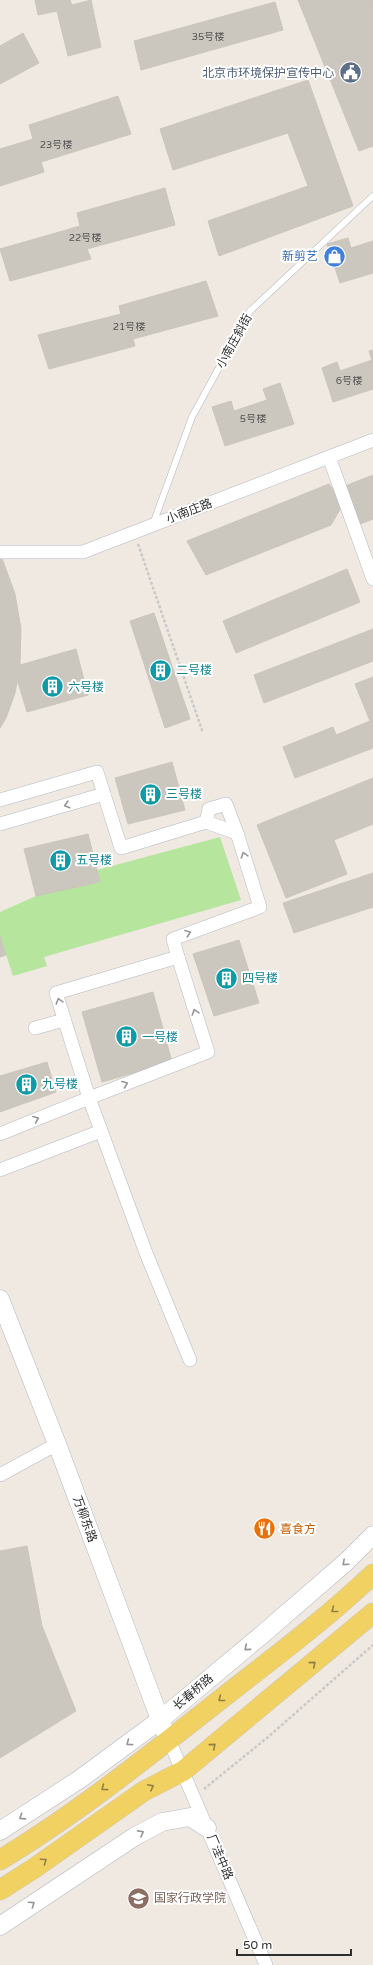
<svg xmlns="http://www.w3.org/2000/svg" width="373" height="1965" font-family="'Varela Round','Noto Sans SC',sans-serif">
<rect width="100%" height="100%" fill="#efe9e1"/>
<polygon fill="#b6e59e" points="220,837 241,900 44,957 47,966 13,976 0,936 0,912 36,896 100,882 97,870"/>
<g fill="#cbc7bf" stroke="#cbc5ba">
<polygon points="35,0 70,0 72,5 91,0 101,47 68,56 57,11 38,15"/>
<polygon points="298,0 373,0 373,146 359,151"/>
<polygon points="275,2 283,30 141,70 134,41"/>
<polygon points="23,33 39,63 0,84 0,46"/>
<polygon points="308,80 353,206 219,256 208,221 308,186 288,133 173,170 160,129"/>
<polygon points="118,96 131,134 41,162 44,172 0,186 0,149 33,139 29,125"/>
<polygon points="165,188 175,225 87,249 91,259 10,281 0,249 80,226 77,213"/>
<polygon points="348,238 351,248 373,241 373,273 340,283 327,244"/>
<polygon points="206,281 218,316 133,339 135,346 49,369 38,335 121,314 119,306"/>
<polygon points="373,350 373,389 333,402 322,368 337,362 340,371 372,360 369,351"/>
<polygon points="280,383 294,424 225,446 212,407 231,401 234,411 267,400 263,389"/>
<polygon points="373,475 373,519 360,524 345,486"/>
<polygon points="329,484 343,504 331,525 206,575 187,541"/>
<polygon points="0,553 15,594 21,629 20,665 15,693 6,718 0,728"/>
<polygon points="347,569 360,602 236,653 223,621"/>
<polygon points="154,613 190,719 165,728 130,621"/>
<polygon points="373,629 373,661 264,703 254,675"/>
<polygon points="76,649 88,695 27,712 17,679 20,665"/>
<polygon points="373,677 373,748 295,778 283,747 333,727 336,735 370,721 355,684"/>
<polygon points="172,762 185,810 128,824 115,778"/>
<polygon points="373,778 373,824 334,840 347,874 286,898 257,825"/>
<polygon points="88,834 100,882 36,896 24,849"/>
<polygon points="373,873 373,907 294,933 283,903"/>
<polygon points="0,936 6,955 0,957"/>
<polygon points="239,940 259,1003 214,1016 193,954"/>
<polygon points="153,992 172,1062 102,1082 82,1012"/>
<polygon points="47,1062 56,1092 0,1112 0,1076"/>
<polygon points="27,1546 42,1626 76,1711 0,1758 0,1551"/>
</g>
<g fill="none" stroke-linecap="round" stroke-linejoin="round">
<defs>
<polyline id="lane" points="153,524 192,417 250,311 373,196"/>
<g id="street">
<polyline points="329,457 373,579"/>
<polyline points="0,552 83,552 373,440"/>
<polyline points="0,800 97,772 121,848 206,822 237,833 260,907 173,939 178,957 56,993 89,1098 0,1134"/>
<polyline points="206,822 209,809 226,804 237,833"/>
<polyline points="0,824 104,794"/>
<polyline points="178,957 208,1052 89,1098 146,1253 190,1360"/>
<polyline points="35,1028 64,1020"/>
<polyline points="0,1170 101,1131"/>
<polyline points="0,1475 57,1444"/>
<polyline points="169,1740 266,1965"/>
</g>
<g id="secondary">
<polyline points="0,1299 57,1444 164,1730"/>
<polyline points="0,1831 80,1779 160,1720 264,1633 346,1562 373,1535"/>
<polyline points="0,1926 134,1837 162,1822 190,1817 207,1828"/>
</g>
<g id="primary">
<path d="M0,1860C76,1814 146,1758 216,1703C269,1661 324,1621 373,1574"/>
<polyline points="0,1890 33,1869 144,1791 183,1771 373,1613"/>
</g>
</defs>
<use href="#lane" stroke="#b4b7c1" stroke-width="7"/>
<use href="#street" stroke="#b4b7c1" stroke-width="14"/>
<use href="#secondary" stroke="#b4b7c1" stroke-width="19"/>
<use href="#primary" stroke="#c9c9c9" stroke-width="21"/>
<g stroke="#c9c9c9" stroke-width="2.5" stroke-dasharray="3 2" stroke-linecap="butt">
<polyline points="138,544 203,733"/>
<polyline points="204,1789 268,1737 373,1645"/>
</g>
<use href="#lane" stroke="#fff" stroke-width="6"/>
<use href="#street" stroke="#fff" stroke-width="13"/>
<use href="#secondary" stroke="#fff" stroke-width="18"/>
<use href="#primary" stroke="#f2d163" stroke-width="20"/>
</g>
<defs><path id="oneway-chevron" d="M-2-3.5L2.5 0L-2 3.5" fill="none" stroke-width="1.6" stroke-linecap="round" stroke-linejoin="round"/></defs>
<g stroke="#969696">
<use href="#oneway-chevron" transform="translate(67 805) rotate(164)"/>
<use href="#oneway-chevron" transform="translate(244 855) rotate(-107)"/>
<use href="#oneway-chevron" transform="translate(188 933) rotate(-20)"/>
<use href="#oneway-chevron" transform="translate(59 1001) rotate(-107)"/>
<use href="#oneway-chevron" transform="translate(195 1012) rotate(-107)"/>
<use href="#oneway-chevron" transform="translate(125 1084) rotate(-21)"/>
<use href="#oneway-chevron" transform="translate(36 1119) rotate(-22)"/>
<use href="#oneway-chevron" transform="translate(345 1563) rotate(138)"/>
<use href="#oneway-chevron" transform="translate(247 1648) rotate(140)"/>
<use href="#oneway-chevron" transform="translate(129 1743) rotate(143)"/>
<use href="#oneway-chevron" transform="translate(22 1817) rotate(147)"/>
<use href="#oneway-chevron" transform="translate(141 1833) rotate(-28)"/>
<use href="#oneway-chevron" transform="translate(32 1904) rotate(-34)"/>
</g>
<g stroke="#908048">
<use href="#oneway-chevron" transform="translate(334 1610) rotate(142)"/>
<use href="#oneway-chevron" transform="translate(313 1664) rotate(-40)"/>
<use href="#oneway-chevron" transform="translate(221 1699) rotate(142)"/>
<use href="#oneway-chevron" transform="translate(213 1746) rotate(-40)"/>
<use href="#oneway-chevron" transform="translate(151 1787) rotate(-27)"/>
<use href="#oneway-chevron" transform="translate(104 1788) rotate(143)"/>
<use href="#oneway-chevron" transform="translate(44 1861) rotate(-35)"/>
</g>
<defs>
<symbol id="civic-disc" viewBox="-11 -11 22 22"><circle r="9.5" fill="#5c6f8a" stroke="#fff"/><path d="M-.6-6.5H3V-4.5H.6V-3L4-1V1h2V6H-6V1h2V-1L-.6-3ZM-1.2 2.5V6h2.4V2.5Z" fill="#fff"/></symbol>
<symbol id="shop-disc" viewBox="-11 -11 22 22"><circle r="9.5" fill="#3f7fe0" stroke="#fff"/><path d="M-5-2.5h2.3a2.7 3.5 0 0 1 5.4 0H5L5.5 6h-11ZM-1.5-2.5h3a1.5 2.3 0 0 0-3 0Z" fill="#fff"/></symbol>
<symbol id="building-disc" viewBox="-11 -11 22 22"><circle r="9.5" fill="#0f9aa8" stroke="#fff"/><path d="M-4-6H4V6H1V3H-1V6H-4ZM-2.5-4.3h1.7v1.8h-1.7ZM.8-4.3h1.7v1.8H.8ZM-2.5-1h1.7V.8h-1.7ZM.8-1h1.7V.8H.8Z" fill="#fff"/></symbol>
<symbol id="restaurant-disc" viewBox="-11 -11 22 22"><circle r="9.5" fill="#e8710a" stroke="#fff"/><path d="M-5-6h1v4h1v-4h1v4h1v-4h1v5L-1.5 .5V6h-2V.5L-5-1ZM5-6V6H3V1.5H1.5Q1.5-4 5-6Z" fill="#fff"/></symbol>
<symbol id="university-disc" viewBox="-11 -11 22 22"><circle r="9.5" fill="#8d6e63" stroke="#fff"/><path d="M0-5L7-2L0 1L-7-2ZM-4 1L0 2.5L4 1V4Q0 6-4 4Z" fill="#fff"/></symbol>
</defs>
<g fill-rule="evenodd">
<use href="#civic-disc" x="338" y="60" width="25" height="25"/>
<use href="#shop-disc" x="322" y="244" width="25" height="25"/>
<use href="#building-disc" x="148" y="658" width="25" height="25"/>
<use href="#building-disc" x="40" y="674" width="25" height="25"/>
<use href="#building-disc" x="138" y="782" width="25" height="25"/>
<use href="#building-disc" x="48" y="848" width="25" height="25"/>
<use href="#building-disc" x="214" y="966" width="25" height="25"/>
<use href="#building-disc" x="114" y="1024" width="25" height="25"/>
<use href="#building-disc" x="14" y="1072" width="25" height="25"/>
<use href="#restaurant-disc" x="252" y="1516" width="25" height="25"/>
<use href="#university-disc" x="126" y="1886" width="25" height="25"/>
</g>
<g text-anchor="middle" stroke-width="4" stroke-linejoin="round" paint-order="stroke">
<g font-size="10" fill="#555452">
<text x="208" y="40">35号楼</text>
<text x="56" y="148">23号楼</text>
<text x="85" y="241">22号楼</text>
<text x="129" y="330">21号楼</text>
<text x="349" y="384">6号楼</text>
<text x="253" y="422">5号楼</text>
</g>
<g font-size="12" fill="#4e5e75" stroke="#fff" text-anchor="end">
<text x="334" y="77">北京市环境保护宣传中心</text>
</g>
<g font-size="12" fill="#366cbe" stroke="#fff" text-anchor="end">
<text x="318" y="260">新剪艺</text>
</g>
<g font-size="12" fill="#2e2e2e" stroke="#fff">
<text transform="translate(234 341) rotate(-61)" y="4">小南庄斜街</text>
<text transform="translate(189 511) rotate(-21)" y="4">小南庄路</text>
<text transform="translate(85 1519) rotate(70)" y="4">万柳东路</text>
<text transform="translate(193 1692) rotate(-40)" y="4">长春桥路</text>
<text transform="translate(220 1857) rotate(67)" y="4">厂洼中路</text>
</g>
<g font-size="12" fill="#0d838f" stroke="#fff" text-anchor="start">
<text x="176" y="674">二号楼</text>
<text x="68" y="691">六号楼</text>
<text x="166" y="798">三号楼</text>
<text x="76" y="864">五号楼</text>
<text x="242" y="982">四号楼</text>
<text x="142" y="1041">一号楼</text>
<text x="42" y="1088">九号楼</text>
</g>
<g font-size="12" fill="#c56008" stroke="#fff" text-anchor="start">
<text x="280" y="1533">喜食方</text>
</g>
<g font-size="12" fill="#785e54" stroke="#fff" text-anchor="start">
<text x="154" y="1902">国家行政学院</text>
</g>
</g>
<path d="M237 1949v6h114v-6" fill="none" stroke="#2e2e2e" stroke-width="2"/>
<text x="243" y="1949" font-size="12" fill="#2e2e2e" stroke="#ffffff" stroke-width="3" paint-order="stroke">50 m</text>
</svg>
